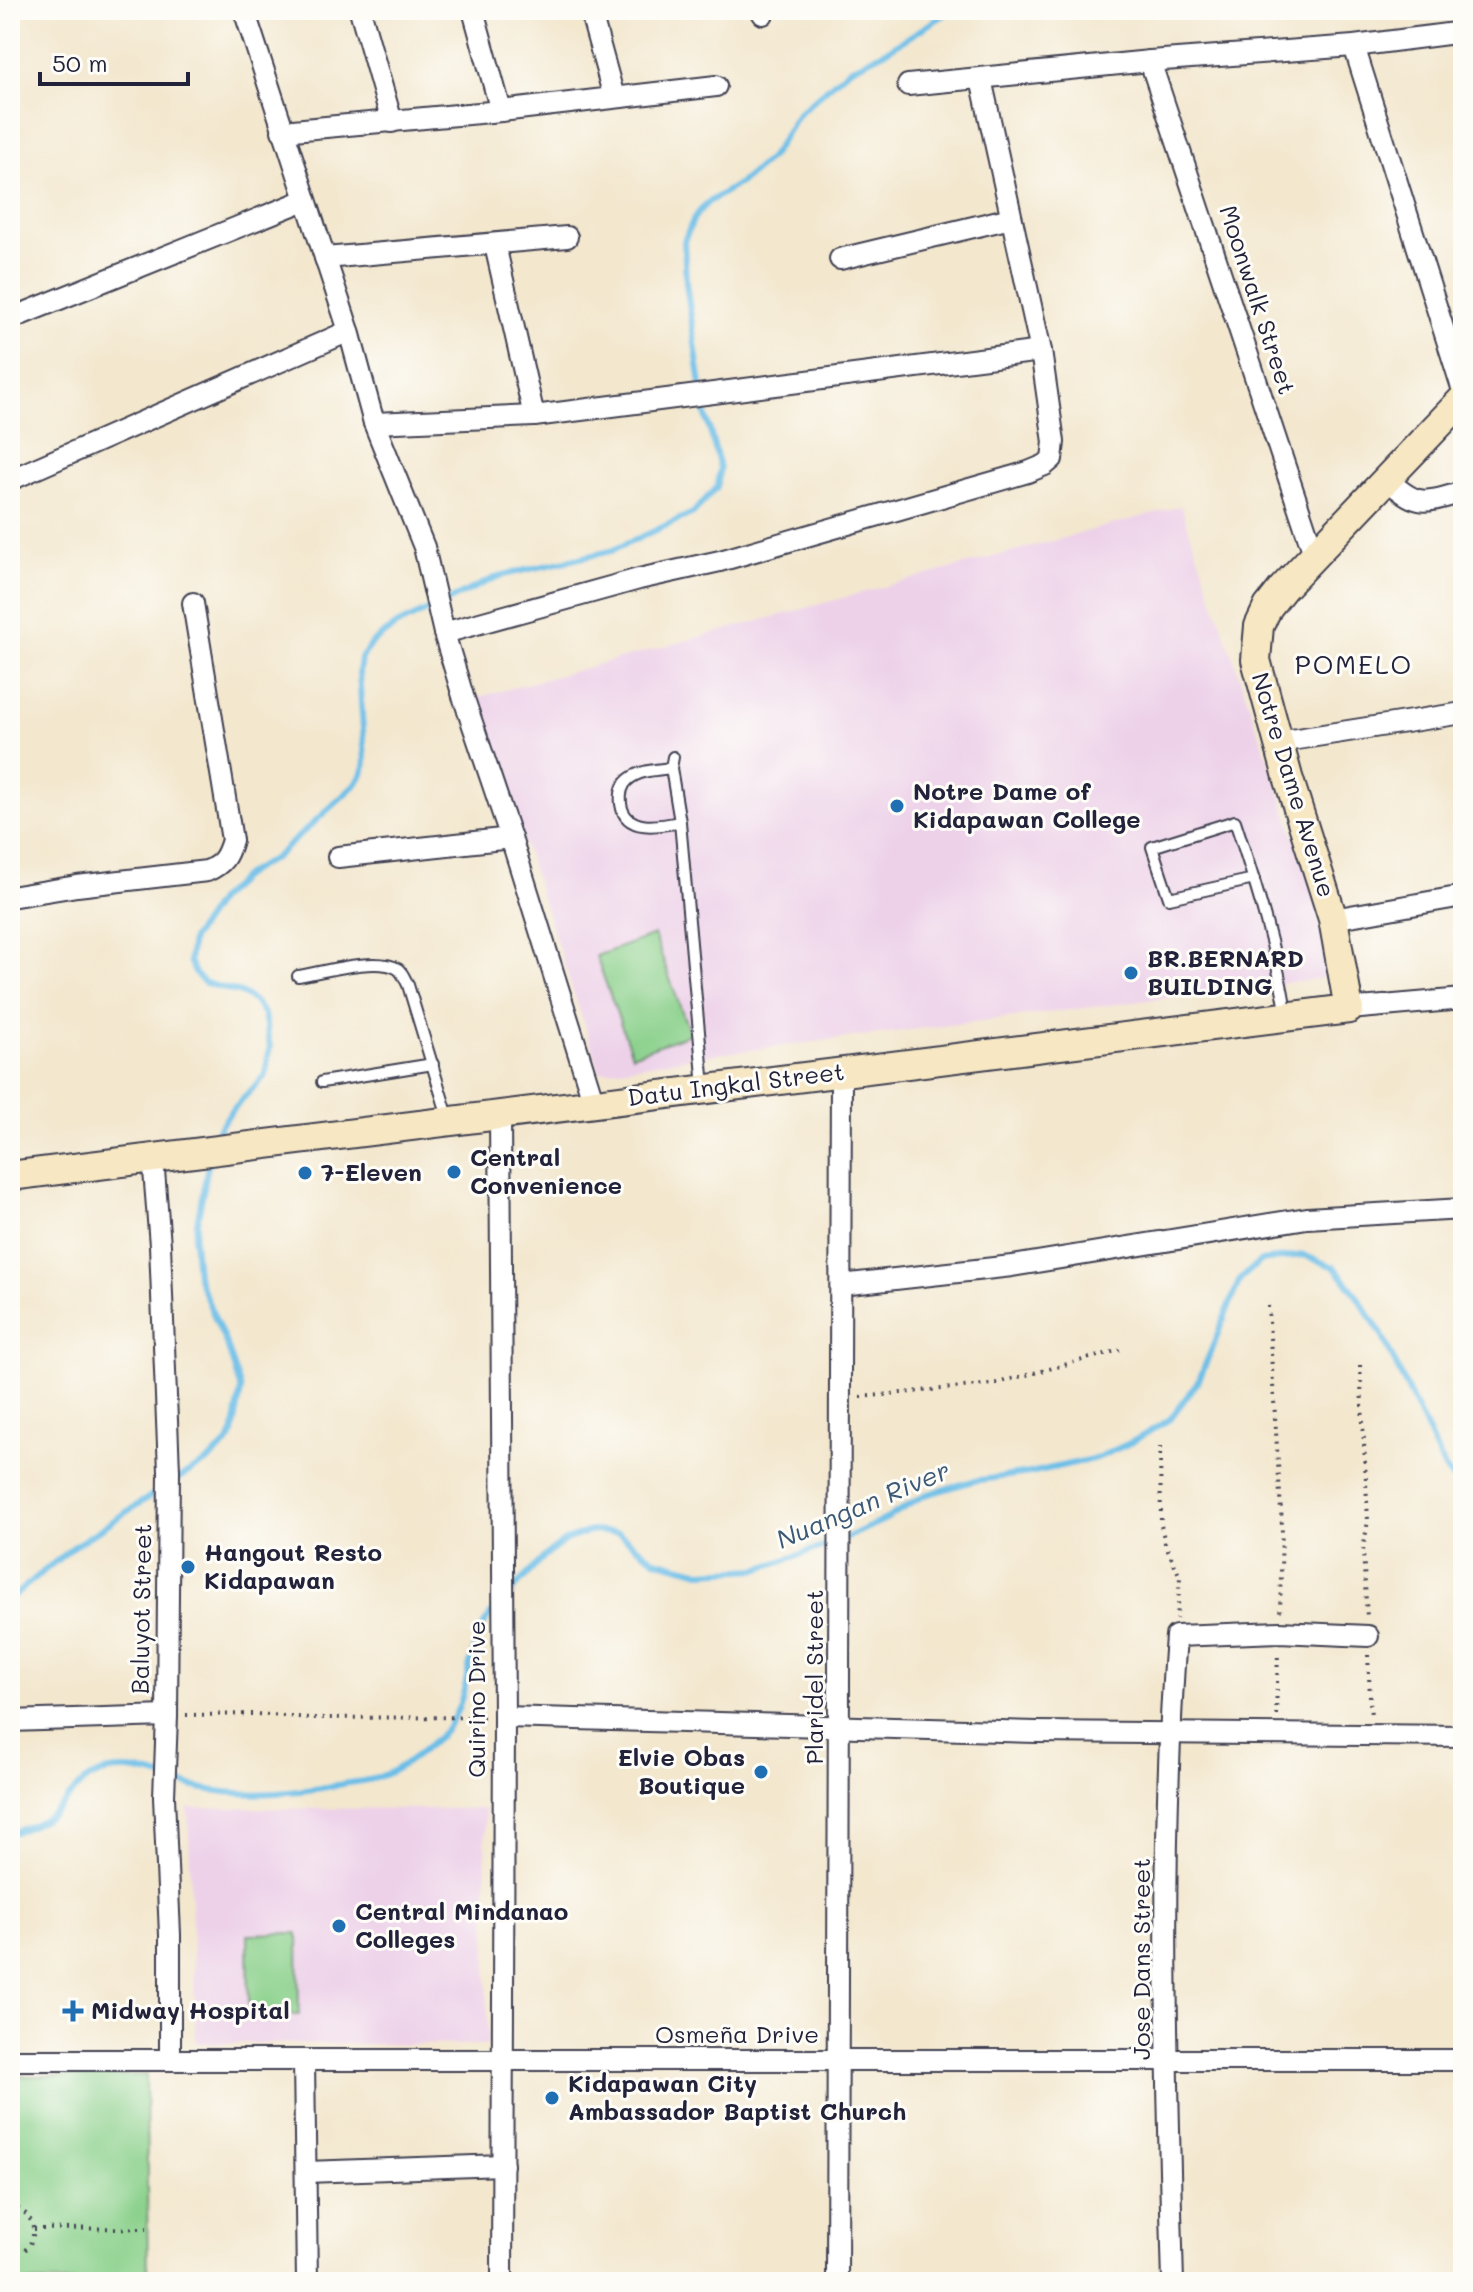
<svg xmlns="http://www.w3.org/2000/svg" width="1473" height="2292" font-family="Mali,sans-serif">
<rect width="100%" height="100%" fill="#fdfcf7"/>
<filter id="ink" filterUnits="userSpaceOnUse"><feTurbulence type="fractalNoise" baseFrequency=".0125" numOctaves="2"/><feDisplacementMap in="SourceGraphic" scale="16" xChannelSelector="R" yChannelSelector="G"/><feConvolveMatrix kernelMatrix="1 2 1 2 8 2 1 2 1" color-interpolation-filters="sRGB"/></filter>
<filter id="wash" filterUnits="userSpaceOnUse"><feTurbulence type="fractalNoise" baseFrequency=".006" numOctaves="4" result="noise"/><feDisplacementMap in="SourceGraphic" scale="32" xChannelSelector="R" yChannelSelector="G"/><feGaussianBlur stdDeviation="1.8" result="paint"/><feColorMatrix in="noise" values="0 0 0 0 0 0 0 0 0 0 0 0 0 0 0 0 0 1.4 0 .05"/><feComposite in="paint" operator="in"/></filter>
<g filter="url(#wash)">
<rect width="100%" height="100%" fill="#f3e7ce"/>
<g fill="#edd1e9">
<polygon points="1181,506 1321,913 1317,916 1333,977 701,1056 600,1072 475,698"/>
<polygon points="188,1808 485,1809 488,2045 196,2043"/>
</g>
<g fill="#8ad08b" stroke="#567963" stroke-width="2">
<polygon points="654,935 690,1034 632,1055 596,956"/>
<polygon points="298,1933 299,2015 249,2015 248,1934"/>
<polygon points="146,2075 148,2282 10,2282 10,2076"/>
</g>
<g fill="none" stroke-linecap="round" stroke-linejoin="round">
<g stroke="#6cbee7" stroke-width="6">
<polyline points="213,1144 219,1128 232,1110 265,1076 270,1047 264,1014 254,1001 241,993 205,983 196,975 189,961 192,939 218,900 248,873 276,857 357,783 364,770 365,760 359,672 361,658 373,642 395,626 499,576 611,551 693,513 717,487 720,468 705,412 686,283 684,241 694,218 707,203 740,183 771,157 798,114 848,70 888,50 952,10"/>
<polyline points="172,1482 208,1461 226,1445 233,1434 241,1390 229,1351 197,1276 194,1239 209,1159"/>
<polyline points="844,1539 886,1519 925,1495 973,1481 1030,1473 1097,1458 1132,1442 1170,1419 1199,1380 1240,1279 1261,1261 1303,1255 1334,1267 1353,1290 1381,1333 1445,1469 1463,1491"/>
<polyline points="508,1595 546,1555 566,1540 590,1531 618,1533 655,1560 701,1572 758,1569 834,1543"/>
<polyline points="10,1599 73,1547 163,1488"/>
<path d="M10,1834C26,1828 45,1821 58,1809C73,1794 82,1778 105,1772C138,1764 167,1781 199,1788C247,1798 295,1794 343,1784C355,1782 368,1781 379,1777C401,1769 422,1752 439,1736C477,1702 458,1647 498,1606"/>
</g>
</g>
</g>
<g filter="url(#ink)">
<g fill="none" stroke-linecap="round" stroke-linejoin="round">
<defs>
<g id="lane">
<polyline points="673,757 671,768 680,822 704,1087"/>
<path d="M671,768C657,770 639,770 628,780C621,786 620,795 621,804C625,833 660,826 680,822"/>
<path d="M1254,879L1169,898L1152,847L1235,821C1256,885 1276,949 1287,1016"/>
<path d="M298,976C322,972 378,956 398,969C403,973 405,979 408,985L449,1120"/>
<polyline points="322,1082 433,1064"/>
</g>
<g id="street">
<polyline points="244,10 349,331 374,423 424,547 444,633 463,696 511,838 594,1103"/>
<polyline points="360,10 392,122"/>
<polyline points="473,10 501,111"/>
<polyline points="590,10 614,97"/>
<polyline points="761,10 763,14"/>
<polyline points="1354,46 1463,391"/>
<polyline points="1150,61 1314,554"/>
<polyline points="908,85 1150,61 1354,46 1463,32"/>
<polyline points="282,131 501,111 716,86"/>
<polyline points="495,245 534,416"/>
<polyline points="325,258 567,237"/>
<polyline points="840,259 1011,218"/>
<polyline points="10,319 305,200"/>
<polyline points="374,423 534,416 1041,351"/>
<path d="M1387,479C1418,508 1424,503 1463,492"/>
<polyline points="10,480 349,331"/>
<polyline points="444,633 639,579 720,561 1028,472 1045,465 1052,459 1054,442 1041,351 981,79"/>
<polyline points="1278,742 1463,713"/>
<polyline points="338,857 511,838"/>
<path d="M10,897L77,886L207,871C223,864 227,857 232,840L193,603"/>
<polyline points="1333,919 1463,896"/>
<polyline points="1349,1009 1463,999"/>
<polyline points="500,1115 504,1717 502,2282"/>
<polyline points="153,1158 160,1245 169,1471 167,1716 164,1797 170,1935 170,2060"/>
<polyline points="841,1285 1012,1266 1307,1218 1463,1209"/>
<polyline points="504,1717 1037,1732 1463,1736"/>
<polyline points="10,1721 167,1716"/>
<polyline points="10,2060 1463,2060"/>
<polyline points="304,2061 307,2282"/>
<polyline points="306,2172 503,2165"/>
<polyline points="837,2282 841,1072"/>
<path d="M1173,2282C1167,2067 1160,1851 1176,1636L1279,1632L1368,1636"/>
</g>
<polyline id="secondary" points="10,1176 1349,1009 1333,919 1288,777 1256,660 1259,626 1268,607 1283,588 1463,399"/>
</defs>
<use href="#lane" stroke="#414051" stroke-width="14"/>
<use href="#street" stroke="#414051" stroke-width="24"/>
<use href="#secondary" stroke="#414051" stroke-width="32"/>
<g stroke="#414051" stroke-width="4" stroke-dasharray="2 6" stroke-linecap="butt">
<polyline points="1268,1306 1282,1526 1280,1615"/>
<polyline points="1360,1365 1368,1520 1363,1551 1367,1618"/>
<polyline points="860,1397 993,1384 1120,1350"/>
<polyline points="1160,1446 1161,1525 1165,1543 1180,1577 1177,1619"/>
<polyline points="1368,1655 1371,1718"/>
<polyline points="186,1715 256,1714 311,1718 485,1717"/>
<polyline points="1276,1715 1278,1652"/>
<path d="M10,2206C41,2212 41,2251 10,2257"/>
<polyline points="34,2229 147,2228"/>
</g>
<use href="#lane" stroke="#fff" stroke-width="10"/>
<use href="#street" stroke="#fff" stroke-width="20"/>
<use href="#secondary" stroke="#f7e8c3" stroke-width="28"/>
</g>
</g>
<g fill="#1f6fb2" stroke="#fdfcf7" stroke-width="3">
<circle cx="897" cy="806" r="8"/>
<circle cx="1131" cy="973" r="8"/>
<circle cx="454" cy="1172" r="8"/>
<circle cx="305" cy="1173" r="8"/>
<circle cx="188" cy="1567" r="8"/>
<circle cx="761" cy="1772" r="8"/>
<circle cx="339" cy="1926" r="8"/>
<path d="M69 1999h8v8h8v8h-8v8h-8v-8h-8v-8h8z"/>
<circle cx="552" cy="2098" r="8"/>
</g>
<g text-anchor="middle" stroke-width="6" stroke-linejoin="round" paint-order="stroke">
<g font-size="24" fill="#22223b" stroke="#fdfcf7">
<text transform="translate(1257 300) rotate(72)" y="8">Moonwalk Street</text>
<text transform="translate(1293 785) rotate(73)" y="8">Notre Dame Avenue</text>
<text transform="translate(736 1085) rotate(-7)" y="8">Datu Ingkal Street</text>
<text transform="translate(142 1609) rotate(-89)" y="8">Baluyot Street</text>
<text transform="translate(815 1677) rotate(-90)" y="8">Plaridel Street</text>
<text transform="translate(477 1699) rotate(-90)" y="8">Quirino Drive</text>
<text transform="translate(1142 1959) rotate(-90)" y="8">Jose Dans Street</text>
<text x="737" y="2043">Osmeña Drive</text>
</g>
<g font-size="24" font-weight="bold" fill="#22223b" stroke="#fdfcf7" text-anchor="start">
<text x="913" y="800">Notre Dame of<tspan x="913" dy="28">Kidapawan College</tspan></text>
<text x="1147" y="967">BR.BERNARD<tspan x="1147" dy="28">BUILDING</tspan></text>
<text x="470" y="1166">Central<tspan x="470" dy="28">Convenience</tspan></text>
<text x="321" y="1181">7-Eleven</text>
<text x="204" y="1561">Hangout Resto<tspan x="204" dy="28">Kidapawan</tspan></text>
<text x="745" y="1766" text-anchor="end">Elvie Obas<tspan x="745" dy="28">Boutique</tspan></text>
<text x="355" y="1920">Central Mindanao<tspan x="355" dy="28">Colleges</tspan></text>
<text x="91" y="2019">Midway Hospital</text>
<text x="568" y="2092">Kidapawan City<tspan x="568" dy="28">Ambassador Baptist Church</tspan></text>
</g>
<g font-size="26" letter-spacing="2" fill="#22223b" stroke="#fdfcf7">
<text x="1354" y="674">POMELO</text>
</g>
<g font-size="26" font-style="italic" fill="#3c5977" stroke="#fdfcf7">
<text transform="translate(863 1505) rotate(-23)" y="9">Nuangan River</text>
</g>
</g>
<rect width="1473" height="2292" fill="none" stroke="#fdfcf7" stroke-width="40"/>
<path d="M40 72v12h148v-12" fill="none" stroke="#22223b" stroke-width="4"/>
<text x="52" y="72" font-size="24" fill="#22223b" stroke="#fdfcf7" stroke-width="6" paint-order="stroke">50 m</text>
</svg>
